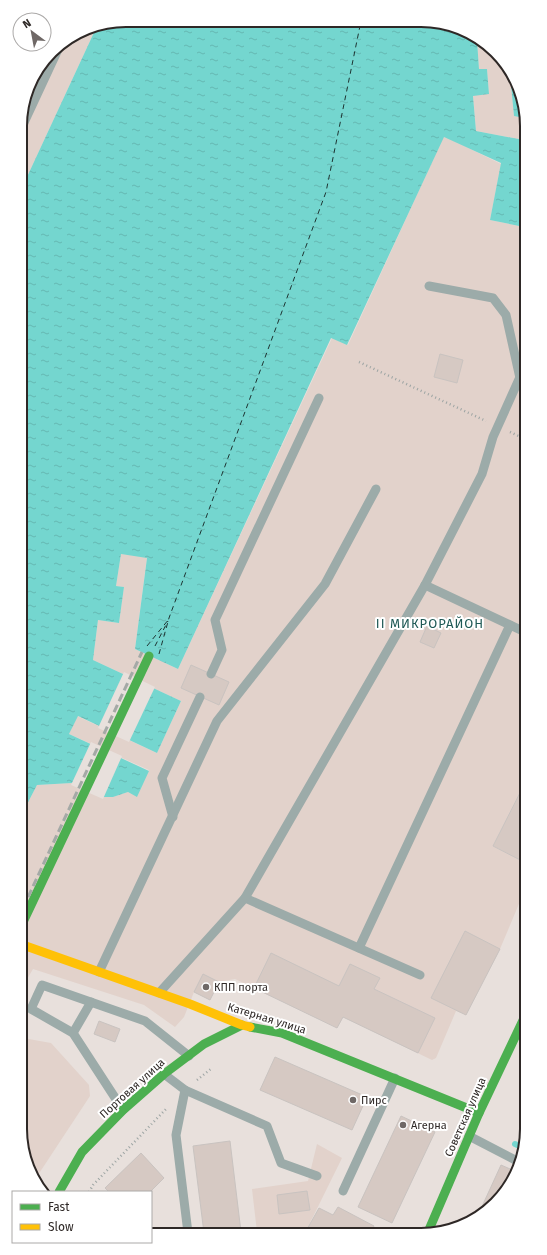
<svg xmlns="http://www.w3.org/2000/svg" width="547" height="1255" font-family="'Fira Sans',sans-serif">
<defs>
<pattern id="water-ripples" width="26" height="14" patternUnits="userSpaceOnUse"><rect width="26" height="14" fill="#74d6cf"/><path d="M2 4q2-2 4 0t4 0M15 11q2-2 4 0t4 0" fill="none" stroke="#65b8b2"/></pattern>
</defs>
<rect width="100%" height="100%" fill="#e8e0dc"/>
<g fill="#e2d2cb">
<polygon points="97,26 20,192 20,118 31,79 56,46 85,28"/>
<polygon points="477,40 496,51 510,75 514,116 524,118 524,140 476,131 473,95 489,94 487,69 479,69"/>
<polygon points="444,136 501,164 490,220 524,227 526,781 493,846 526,863 526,887 500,949 466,1015 456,1011 436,1058 432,1060 343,1017 337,1028 235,979 219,982 210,1000 194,992 184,1017 175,1027 144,1005 33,969 23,986 22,814 37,785 72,783 113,797 128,792 137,796 149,770 69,734 77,716 157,753 181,701 93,660 98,620 119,623 124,587 116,586 121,554 147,557 135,649 178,669 332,338 348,345"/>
<polygon points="23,1038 51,1043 89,1085 90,1096 36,1178 24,1157"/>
<polygon points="317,1144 342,1158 306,1231 257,1232 252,1189 308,1181"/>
</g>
<g fill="url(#water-ripples)">
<polygon points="126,20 442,22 477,40 479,69 487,69 489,94 473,96 476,131 524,140 524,227 490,220 501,163 444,137 347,345 331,338 178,669 135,649 147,558 121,554 116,586 124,587 119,623 98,620 93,660 181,701 157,753 78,716 69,734 149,771 137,797 128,792 113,797 103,797 72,783 37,785 22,814 20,192 97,26"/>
<polygon points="510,75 523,98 524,118 514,116"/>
</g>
<g fill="#e8e0dc">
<polygon points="124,672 155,687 129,742 98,728"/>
<polygon points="91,742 122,756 103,799 71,785"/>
</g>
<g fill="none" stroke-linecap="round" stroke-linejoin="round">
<polyline stroke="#74d6cf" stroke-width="6" points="515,1144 524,1148"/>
<g stroke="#1d3432" stroke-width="1" stroke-dasharray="5 4" stroke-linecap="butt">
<polyline points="147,646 169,619"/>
<polyline points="155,646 168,621"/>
<polyline points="159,654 169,618 326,192 361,21"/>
</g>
</g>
<g fill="#d6c9c3" stroke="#c9c3c0">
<polygon points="440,354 463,360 457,383 434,377"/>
<polygon points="427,626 441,633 434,648 420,642"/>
<polygon points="191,665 229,682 219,705 181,688"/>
<polygon points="526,781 526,863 493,846"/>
<polygon points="465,931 500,949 466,1015 431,998"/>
<polygon points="271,953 339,986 350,964 380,978 374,989 435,1018 418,1053 343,1017 337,1028 254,988"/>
<polygon points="203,974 219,982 210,1000 194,992"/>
<polygon points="99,1021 120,1029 115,1042 94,1034"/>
<polygon points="275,1057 367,1097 352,1130 260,1090"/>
<polygon points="401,1116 435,1132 392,1223 358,1207"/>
<polygon points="230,1141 241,1232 204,1233 193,1146"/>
<polygon points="141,1153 164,1178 150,1192 109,1192 105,1188"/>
<polygon points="501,1165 517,1172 501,1199 479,1213"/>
<polygon points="307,1191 310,1210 279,1214 277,1195"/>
<polygon points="338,1207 374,1226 371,1232 306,1231 319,1208 333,1215"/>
<polygon points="285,1229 286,1232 267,1232 267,1231"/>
</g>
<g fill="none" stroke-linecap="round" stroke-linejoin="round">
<g stroke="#9ca4a3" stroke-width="2.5" stroke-dasharray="1 3" stroke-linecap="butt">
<polyline points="359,362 486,421"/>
<polyline points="510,432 525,439"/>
<polyline points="197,1080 212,1068"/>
<polyline points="89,1192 93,1185 167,1108"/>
</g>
<g stroke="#9caba9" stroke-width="9">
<polyline points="20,131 61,43"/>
<polyline points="429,286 493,298 506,315 520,378 521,377"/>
<polyline points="425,585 525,632"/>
<polyline points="211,674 222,650 215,620 319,398"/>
<polyline points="173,817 162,778 200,697"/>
<polyline points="245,898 420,975"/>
<polyline points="359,948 510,625"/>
<polyline points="99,972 217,721 325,584 376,489"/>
<polyline points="159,993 245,898 425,585 482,474 493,437 524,368"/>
<polyline points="73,1033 91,1002"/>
<polyline points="164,1074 185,1090 176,1135 188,1233"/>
<polyline points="185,1090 267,1126 281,1163 317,1176"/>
<polyline points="123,1110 73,1033 31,1009 42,985 145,1021 189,1056"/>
<polyline points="469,1136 521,1163"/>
<polyline points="343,1191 395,1078"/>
</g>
<g stroke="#4caf50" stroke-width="9">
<polyline points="23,922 149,656"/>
<polyline points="250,1027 282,1033 479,1113 526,1014"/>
<polyline points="59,1192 82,1152 123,1110 164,1074 204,1044 242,1025"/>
<polyline points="428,1232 479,1113"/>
</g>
<polyline stroke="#ffc107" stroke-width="9" points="23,945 190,1004 242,1025 250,1027"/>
<polyline stroke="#a4a9a6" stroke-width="3" stroke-dasharray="8 4" stroke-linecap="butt" points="23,908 142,652"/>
</g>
<g fill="#6f6866" stroke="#fff" stroke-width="1.5">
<circle cx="206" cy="987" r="4"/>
<circle cx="353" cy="1100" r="4"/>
<circle cx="403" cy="1125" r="4"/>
</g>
<g text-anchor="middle" stroke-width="4" stroke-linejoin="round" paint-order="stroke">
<g font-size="11" fill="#2e2826" stroke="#fff" text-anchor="start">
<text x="214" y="991">КПП порта</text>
<text x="361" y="1104">Пирс</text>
<text x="411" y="1129">Агерна</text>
</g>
<g font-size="11" fill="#2e2826" stroke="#fff">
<text transform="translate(267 1018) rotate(17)" y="4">Катерная улица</text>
<text transform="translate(132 1088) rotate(-42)" y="4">Портовая улица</text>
<text transform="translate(465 1117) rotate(-66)" y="4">Советская улица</text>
</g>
<g font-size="13" letter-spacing="1" fill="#1f5955" stroke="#fff">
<text x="430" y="628">II МИКРОРАЙОН</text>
</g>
</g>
<path d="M0 0H547V1255H0ZM126 27H421A99 99 0 0 1 520 126V1129A99 99 0 0 1 421 1228H126A99 99 0 0 1 27 1129V126A99 99 0 0 1 126 27Z" fill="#fff" fill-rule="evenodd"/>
<path fill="none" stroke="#2e2826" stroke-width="2" d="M126 27H421A99 99 0 0 1 520 126V1129A99 99 0 0 1 421 1228H126A99 99 0 0 1 27 1129V126A99 99 0 0 1 126 27Z"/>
<rect x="12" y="1191" width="140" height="52" fill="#ffffff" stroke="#aba9a8"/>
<rect x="20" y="1204" width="20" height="6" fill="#4caf50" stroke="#aba9a8"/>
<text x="48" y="1211" font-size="12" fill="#2e2826">Fast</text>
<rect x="20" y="1224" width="20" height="6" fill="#ffc107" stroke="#aba9a8"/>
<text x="48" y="1231" font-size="12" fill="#2e2826">Slow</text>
<g transform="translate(32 32) rotate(328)"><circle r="19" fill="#ffffff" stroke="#aba9a8"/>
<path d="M0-3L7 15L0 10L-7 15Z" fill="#6f6866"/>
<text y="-6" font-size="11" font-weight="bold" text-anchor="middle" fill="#2e2826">N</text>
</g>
</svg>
